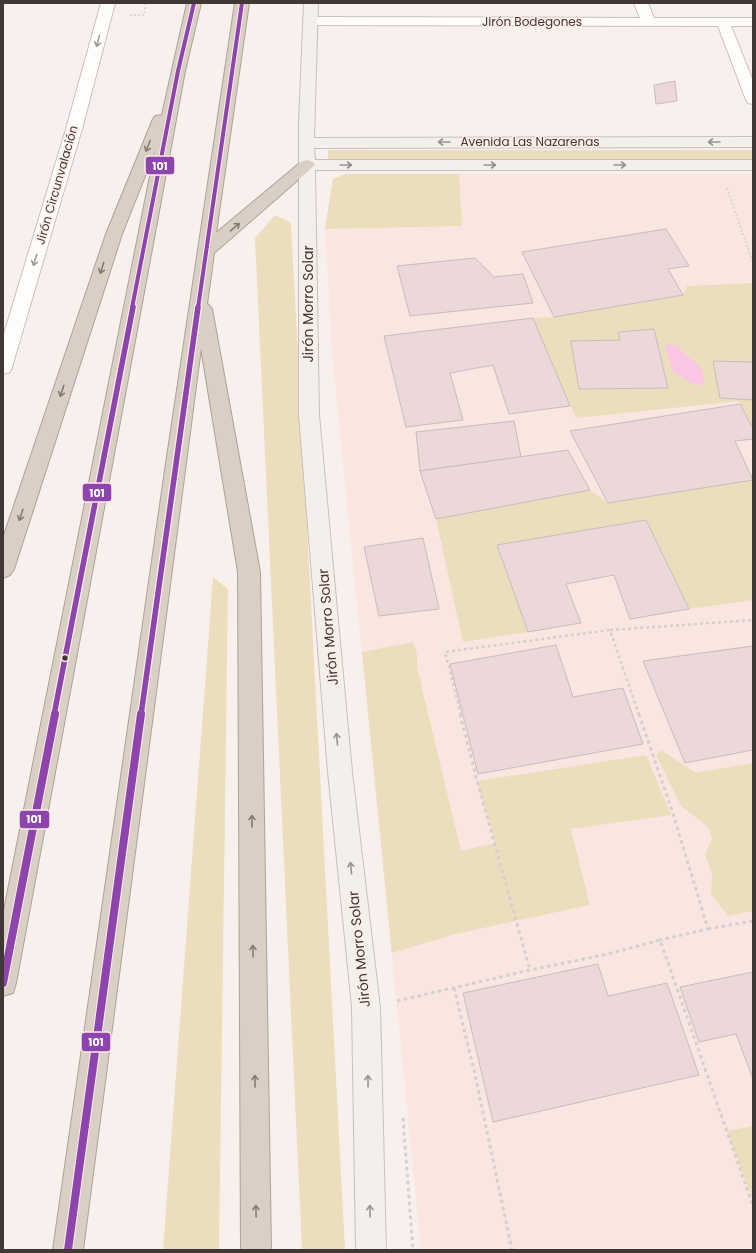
<svg xmlns="http://www.w3.org/2000/svg" width="756" height="1253" font-family="Poppins,sans-serif">
<rect width="100%" height="100%" fill="#f8f0ed"/>
<polygon fill="#fae6e0" points="346,174 753,174 753,1250 421,1250 332,353 325,229 333,179"/>
<g fill="#ebdebd">
<rect x="328" y="150" width="425" height="9"/>
<polygon points="345,174 459,174 462,226 325,229 333,179"/>
<polygon points="275,215 291,223 345,1250 302,1250 255,238"/>
<polygon points="753,283 753,425 751,425 739,401 577,418 570,406 533,318 554,317 683,295 687,286"/>
<polygon points="753,480 753,600 689,609 646,520 498,545 528,632 463,642 436,519 590,490 608,503"/>
<polygon points="213,577 228,589 219,1250 163,1250"/>
<polygon points="413,642 417,655 417,667 461,851 495,843 477,781 646,755 671,815 571,829 590,905 455,934 392,953 362,652"/>
<polygon points="661,750 696,773 753,763 753,911 728,916 711,894 712,875 705,854 712,839 708,827 681,806 656,755"/>
<polygon points="753,1126 753,1201 727,1131"/>
</g>
<path fill="#fbc5e5" d="M668,344L678,346C688,361 707,363 703,385C685,385 685,375 673,372L665,346Z"/>
<g fill="#ecd7d9" stroke="#c6bdbd">
<polygon points="675,81 677,101 656,104 654,85"/>
<polygon points="666,229 689,266 668,269 683,295 554,317 522,252"/>
<polygon points="475,258 494,277 523,274 533,303 410,316 397,266"/>
<polygon points="533,318 570,406 509,414 493,365 450,373 463,420 406,427 384,336"/>
<polygon points="654,329 668,388 579,389 571,341 620,340 618,332"/>
<polygon points="713,361 753,362 753,400 720,398"/>
<polygon points="740,404 751,425 753,425 753,439 735,441 753,480 608,503 570,431"/>
<polygon points="514,421 521,457 420,471 416,432"/>
<polygon points="568,450 590,490 436,519 420,471"/>
<polygon points="646,520 689,609 630,619 614,575 566,584 581,623 528,632 497,545"/>
<polygon points="423,538 439,609 379,616 364,547"/>
<polygon points="556,645 573,697 623,688 643,744 478,774 450,664"/>
<polygon points="753,646 753,750 685,763 643,661"/>
<polygon points="598,964 608,996 667,983 699,1075 493,1122 463,993"/>
<polygon points="753,972 753,1079 736,1034 699,1042 680,987"/>
</g>
<g fill="none" stroke-linecap="round" stroke-linejoin="round">
<defs>
<g id="street">
<polygon points="101,3 115,3 82,129 12,367 10,372 3,374 3,337 66,129"/>
<polygon points="634,3 648,3 654,18 753,18 753,26 731,26 753,81 753,104 748,103 746,100 718,26 310,25 305,24 303,21 305,18 310,17 640,18"/>
</g>
<polygon id="secondary" points="304,3 318,3 314,138 753,137 753,147 314,148 315,160 753,160 753,170 315,170 319,415 352,772 380,1007 386,1250 356,1250 352,1007 328,772 299,415 299,122"/>
<g id="highway">
<polygon points="187,3 201,3 185,71 16,983 13,993 3,996 3,915 155,151 122,234 14,569 10,575 3,578 3,538 106,234 153,119 155,116 162,115"/>
<polygon points="235,3 249,3 216,233 301,162 307,160 313,162 315,165 214,253 207,304 209,305 212,309 260,572 271,1250 241,1250 238,572 201,348 83,1250 53,1250 165,470"/>
</g>
</defs>
<use href="#street" stroke="#c9c0bd" stroke-width="2"/>
<use href="#secondary" stroke="#c9c0bd" stroke-width="2"/>
<use href="#highway" stroke="#afa296" stroke-width="2"/>
<g stroke="#d3d0cf" stroke-width="1.5" stroke-dasharray="2 2" stroke-linecap="butt">
<polyline points="130,15 144,15 146,3"/>
<polyline points="727,188 753,263"/>
</g>
<g stroke="#d3d0cf" stroke-width="2.5" stroke-dasharray="3 3" stroke-linecap="butt">
<polyline points="461,715 445,652 610,630"/>
<polyline points="639,715 610,630 753,620"/>
</g>
<g stroke="#d3d0cf" stroke-width="3" stroke-dasharray="3.5 3.5" stroke-linecap="butt">
<polyline points="460,714 477,781 530,970"/>
<polyline points="639,714 674,817 708,929 660,940"/>
<polyline points="708,929 753,921"/>
<polyline points="454,988 474,1070 512,1250"/>
<polyline points="397,1001 530,970 608,954 660,940 753,1206"/>
<polyline points="403,1118 413,1250"/>
</g>
<use href="#street" fill="#fefdfc" fill-rule="evenodd"/>
<use href="#secondary" fill="#f3efeb" fill-rule="evenodd"/>
<use href="#highway" fill="#d9cfc4" fill-rule="evenodd"/>
<defs>
<g id="bus-1-far2">
<polyline points="132,308 178,71 194,3"/>
<polyline points="198,308 242,3"/>
</g>
<g id="bus-1-far1">
<polyline points="54,715 133,307"/>
<polyline points="141,715 198,307"/>
</g>
<g id="bus-1">
<polyline points="3,983 55,714"/>
<polyline points="68,1250 141,714"/>
</g>
</defs>
<use href="#bus-1-far2" stroke="#fdede8" stroke-width="6"/>
<use href="#bus-1-far1" stroke="#fdede8" stroke-width="8"/>
<use href="#bus-1" stroke="#fdede8" stroke-width="10"/>
<use href="#bus-1-far2" stroke="#8e44ad" stroke-width="4"/>
<use href="#bus-1-far1" stroke="#8e44ad" stroke-width="5.5"/>
<use href="#bus-1" stroke="#8e44ad" stroke-width="8"/>
</g>
<defs><path id="oneway-shaft" d="M-6 0H5M1.5-3L5.5 0L1.5 3" fill="none" stroke-width="1.6" stroke-linecap="round" stroke-linejoin="round"/></defs>
<g stroke="#a09a98">
<use href="#oneway-shaft" transform="translate(98 41) rotate(105)"/>
<use href="#oneway-shaft" transform="translate(35 260) rotate(107)"/>
</g>
<g stroke="#9a9390">
<use href="#oneway-shaft" transform="translate(444 142) rotate(180)"/>
<use href="#oneway-shaft" transform="translate(714 142) rotate(180)"/>
<use href="#oneway-shaft" transform="translate(346 165)"/>
<use href="#oneway-shaft" transform="translate(490 165)"/>
<use href="#oneway-shaft" transform="translate(620 165)"/>
<use href="#oneway-shaft" transform="translate(337 739) rotate(-95)"/>
<use href="#oneway-shaft" transform="translate(351 868) rotate(-96)"/>
<use href="#oneway-shaft" transform="translate(368 1081) rotate(-91)"/>
<use href="#oneway-shaft" transform="translate(370 1211) rotate(-91)"/>
</g>
<g stroke="#857b75">
<use href="#oneway-shaft" transform="translate(148 146) rotate(112)"/>
<use href="#oneway-shaft" transform="translate(235 227) rotate(-40)"/>
<use href="#oneway-shaft" transform="translate(102 268) rotate(108)"/>
<use href="#oneway-shaft" transform="translate(62 391) rotate(108)"/>
<use href="#oneway-shaft" transform="translate(21 515) rotate(108)"/>
<use href="#oneway-shaft" transform="translate(252 821) rotate(-91)"/>
<use href="#oneway-shaft" transform="translate(253 951) rotate(-91)"/>
<use href="#oneway-shaft" transform="translate(255 1081) rotate(-91)"/>
<use href="#oneway-shaft" transform="translate(256 1211) rotate(-91)"/>
</g>
<circle fill="#413734" stroke="#fdede8" stroke-width="1.5" cx="65" cy="658" r="3.5"/>
<g text-anchor="middle" stroke-width="3" stroke-linejoin="round" paint-order="stroke">
<g font-size="12" fill="#413734" stroke="#fdede8">
<text x="532" y="26">Jirón Bodegones</text>
<text x="530" y="146">Avenida Las Nazarenas</text>
<text transform="translate(57 185) rotate(-74)" y="4">Jirón Circunvalación</text>
</g>
<g font-size="14" fill="#413734" stroke="#fdede8">
<text transform="translate(308 304) rotate(-90)" y="5">Jirón Morro Solar</text>
<text transform="translate(328 627) rotate(-95)" y="5">Jirón Morro Solar</text>
<text transform="translate(359 949) rotate(-96)" y="5">Jirón Morro Solar</text>
</g>
</g>
<g stroke="#fdede8" stroke-width="1.5">
<rect x="145" y="156" width="30" height="19" rx="4" fill="#8e44ad"/>
<rect x="82" y="483" width="30" height="19" rx="4" fill="#8e44ad"/>
<rect x="19" y="810" width="31" height="19" rx="4" fill="#8e44ad"/>
<rect x="81" y="1032" width="30" height="20" rx="4" fill="#8e44ad"/>
</g>
<g font-size="11" text-anchor="middle" font-weight="bold" fill="#fff">
<text x="160" y="170">101</text>
<text x="97" y="497">101</text>
<text x="34" y="823">101</text>
<text x="96" y="1046">101</text>
</g>
<rect width="756" height="1253" fill="none" stroke="#413734" stroke-width="8"/>
</svg>
